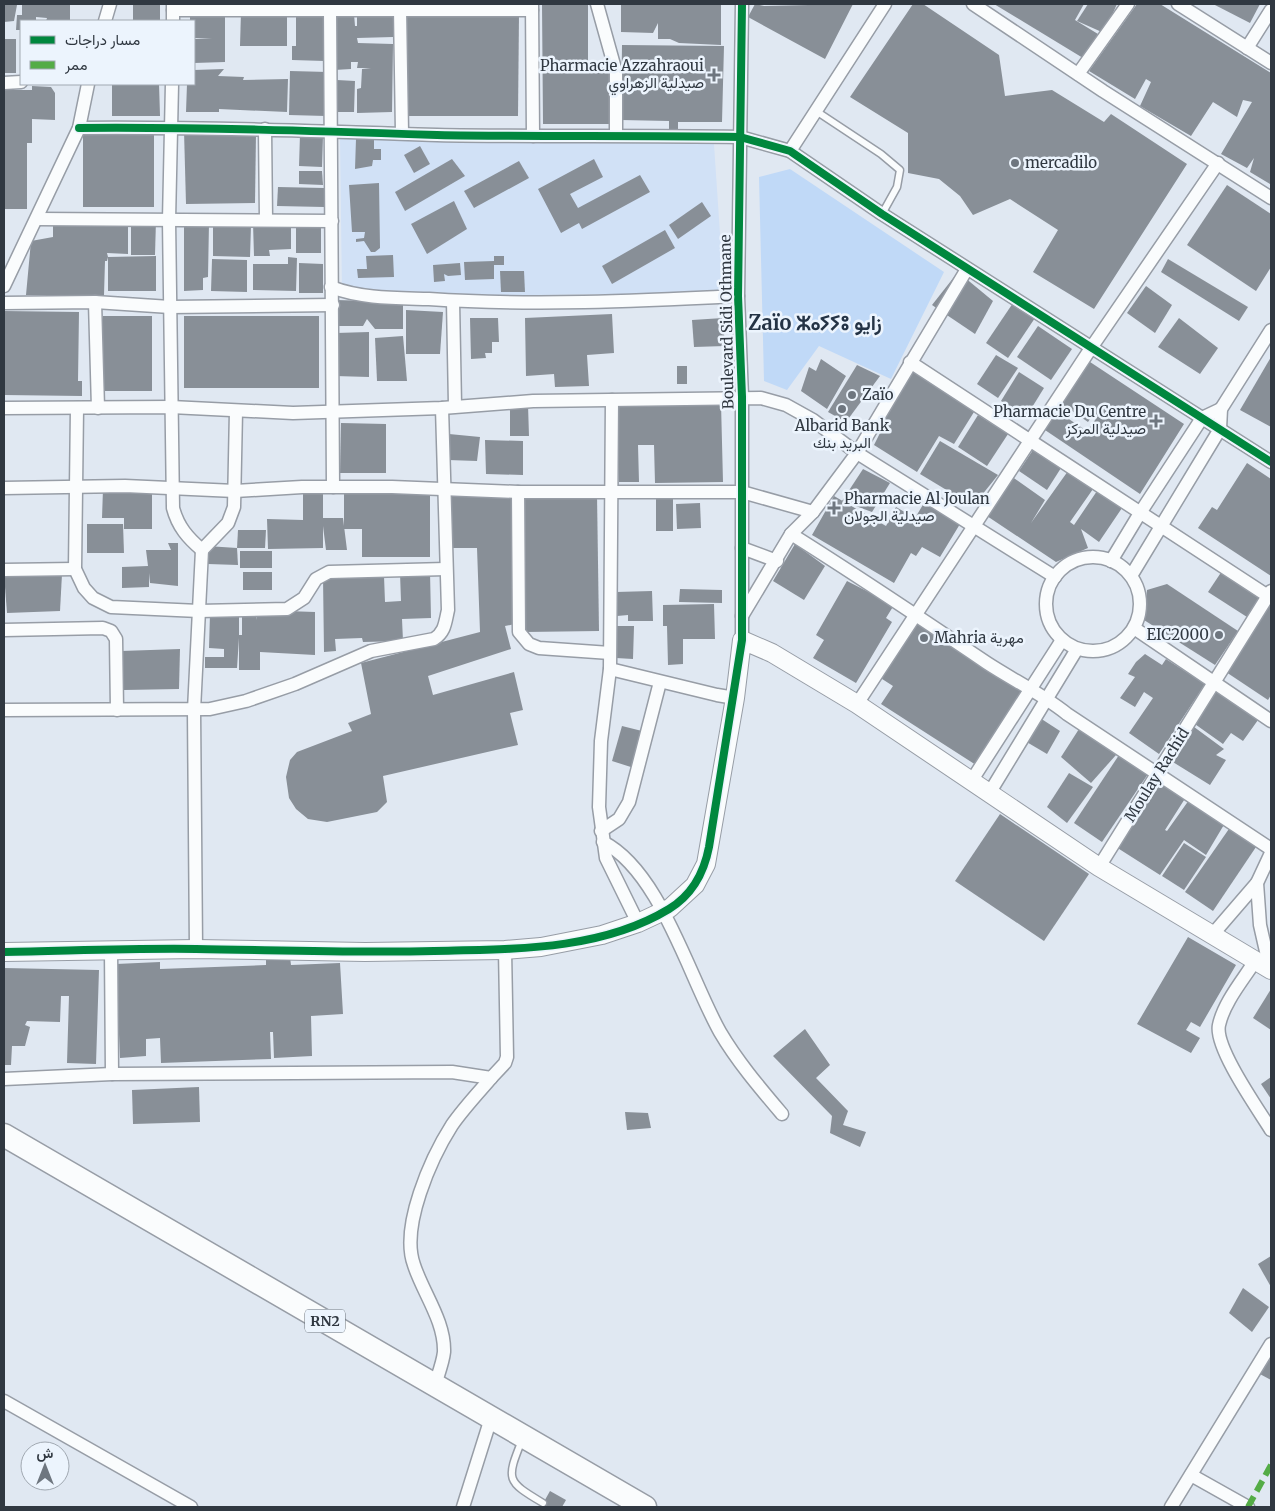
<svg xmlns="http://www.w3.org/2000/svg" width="1275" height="1511" font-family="Merriweather,Vazirmatn,'Noto Sans Tifinagh',serif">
<rect width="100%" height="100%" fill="#e0e8f2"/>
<polygon fill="#d1e1f6" points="340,138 714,144 724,293 342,297"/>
<polygon fill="#c0d9f7" points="790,169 944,272 891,379 819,346 787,390 764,381 759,177"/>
<g fill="#888f97">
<polygon points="22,4 70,4 70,21 46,21 47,18 36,17 36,21 21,21 21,30 16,30 17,15 22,15"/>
<rect x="133" y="4" width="27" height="17"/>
<polygon points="542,4 588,4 588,64 611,64 611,124 543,124"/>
<polygon points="621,4 721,4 721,45 679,43 670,39 658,39 658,23 653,33 621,32"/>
<polygon points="755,4 764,6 853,4 825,59 748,17"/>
<polygon points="913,4 923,4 999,55 1005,96 1052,90 1104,122 1111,114 1187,164 1094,309 1033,272 1058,230 1010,199 973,215 960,196 939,179 908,173 908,133 850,97"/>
<polygon points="994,4 1084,4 1075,20 1098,34 1083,58"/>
<polygon points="1088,4 1117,4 1104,33 1077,21"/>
<polygon points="1137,4 1160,4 1271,73 1270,184 1250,172 1254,158 1247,168 1221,154 1252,102 1243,100 1237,117 1213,102 1191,136 1140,106 1151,82 1146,79 1135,99 1089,71"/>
<polygon points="1213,4 1260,4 1250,23"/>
<polygon points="4,5 17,5 14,21 4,22"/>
<polygon points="357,11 393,11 393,37 357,38 358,43 393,44 392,112 357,113 357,89 361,88 362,69 371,68 357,68 358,62 351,62 351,69 334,70 334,14 354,14 355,26 357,26"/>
<polygon points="241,12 287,12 287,46 240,46"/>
<polygon points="406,13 519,14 518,116 405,116"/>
<polygon points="190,14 225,14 225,62 194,63 194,39 212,38 194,38 194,21 190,21"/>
<polygon points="296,14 325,14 325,61 292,60 292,46 296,46"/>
<rect x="4" y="39" width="12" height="34"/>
<polygon points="622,45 724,46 722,122 678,122 678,129 669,129 669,121 621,120"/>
<polygon points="224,69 218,76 244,77 243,80 288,79 287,112 219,109 219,112 186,112 187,84 194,84 194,70"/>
<polygon points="290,71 328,72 326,116 289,115"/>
<polygon points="337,80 355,81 354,112 335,112"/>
<polygon points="112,84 159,84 160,116 112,116"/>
<polygon points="32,86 51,87 55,93 55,120 32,119 32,143 27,143 27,209 4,209 4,90 32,90"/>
<polygon points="184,131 256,133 255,203 186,204"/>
<polygon points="83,132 154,133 154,207 83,207"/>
<polygon points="300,134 323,135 322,167 299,166"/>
<polygon points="356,139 374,140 374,149 381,149 381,160 373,160 372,166 355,169"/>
<polygon points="420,146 430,164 414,173 404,155"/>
<polygon points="452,159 465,176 405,211 395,192"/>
<polygon points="594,159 603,177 570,194 578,208 640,175 650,192 582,229 579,223 561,233 538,189"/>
<polygon points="519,161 529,178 474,208 464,191"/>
<polygon points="299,171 322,171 323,185 299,184"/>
<polygon points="379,183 380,248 375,252 371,252 364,241 356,242 356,239 364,238 365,232 352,232 349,185"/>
<polygon points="1227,185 1271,214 1271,267 1256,291 1187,245"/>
<polygon points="278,187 324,188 324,207 277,206"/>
<polygon points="454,201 467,229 427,254 411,224"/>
<polygon points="702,202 711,216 678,239 669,225"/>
<polygon points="131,220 156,220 155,255 131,255"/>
<polygon points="53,221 128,222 128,254 107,253 108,257 156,256 156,291 108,291 108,257 107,261 105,261 104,295 26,295 31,241 53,237"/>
<polygon points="291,222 291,249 269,250 270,256 254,256 253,223"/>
<polygon points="184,223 209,223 208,277 203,278 203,290 184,291"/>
<rect x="296" y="223" width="25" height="30"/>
<polygon points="213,224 251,225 250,257 213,256"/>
<polygon points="665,230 675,248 612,284 602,266"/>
<polygon points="393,255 394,277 358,278 357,269 367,269 366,256"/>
<polygon points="494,256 504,256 504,265 494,265 494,279 465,280 464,262 494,261"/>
<polygon points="288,257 297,258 296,291 253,290 253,264 288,264"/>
<polygon points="212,259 247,260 247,292 211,291"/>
<polygon points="1168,259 1248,307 1239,321 1161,272"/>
<polygon points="299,263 323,264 323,293 299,293"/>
<polygon points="460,263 461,275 448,276 444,274 445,281 434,282 433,265"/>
<polygon points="500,271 524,271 525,292 501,292"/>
<polygon points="958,272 993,301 975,334 932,305"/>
<polygon points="1146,286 1172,305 1155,333 1127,313"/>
<polygon points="336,300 403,302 403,329 375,329 367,319 363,326 337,326"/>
<polygon points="1013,303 1035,318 1008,358 986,343"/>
<polygon points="406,310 443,312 440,354 406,354"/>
<polygon points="4,311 79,312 78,381 82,381 82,396 4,395"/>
<polygon points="612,314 614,353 587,355 589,386 555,387 554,374 526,376 525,318"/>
<rect x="103" y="316" width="49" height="75"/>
<rect x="184" y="316" width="135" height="72"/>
<polygon points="470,318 498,318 499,342 492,342 492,353 485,353 486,358 471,359"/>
<polygon points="723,318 725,346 694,347 692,320"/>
<polygon points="1179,318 1218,348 1200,374 1158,347"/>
<polygon points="1038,326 1072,349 1051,380 1017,357"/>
<polygon points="369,332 369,377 335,376 336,333"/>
<polygon points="403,336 407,381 377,381 375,338"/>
<polygon points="996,355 1018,368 998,398 977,384"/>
<polygon points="1271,357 1271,427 1240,410"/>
<polygon points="821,359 846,376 827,409 801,391 809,367 816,371"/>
<polygon points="1087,360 1184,424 1140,494 1042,428 1055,410 1087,431 1098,416 1094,413 1088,422 1059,402"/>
<polygon points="857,365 880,376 846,422 828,412"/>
<rect x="677" y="366" width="10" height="18"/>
<polygon points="910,369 974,412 954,444 939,436 917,472 874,445 884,425 879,420"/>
<polygon points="1019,372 1044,388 1026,417 1001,401"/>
<polygon points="721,403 723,482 655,483 654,445 638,445 639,482 619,482 618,404"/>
<polygon points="510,405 528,405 529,436 510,436"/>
<polygon points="978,415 1008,434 987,466 958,447"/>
<polygon points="341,423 386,424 386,473 340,473"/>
<polygon points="449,434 480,437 477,461 448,460"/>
<polygon points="485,440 523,441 523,475 486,474"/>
<polygon points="940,441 998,475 973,506 920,474"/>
<polygon points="1033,450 1061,468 1047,490 1019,471"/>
<polygon points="1247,463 1271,479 1271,576 1198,528 1212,507 1217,510"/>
<polygon points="863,469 890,483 872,512 842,501"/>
<polygon points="1068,471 1093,489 1070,522 1074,525 1097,491 1122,508 1099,542 1081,529 1088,548 1056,562 984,514 1011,476 1045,500 1031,523"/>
<polygon points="103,489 152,489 152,529 124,529 124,518 102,518"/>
<polygon points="303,490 323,491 323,518 343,518 347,550 326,550 323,526 323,548 268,549 267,519 303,520"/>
<polygon points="430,490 430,557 362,557 362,529 344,529 344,491"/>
<polygon points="514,494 515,624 505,626 511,649 428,676 433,695 514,672 523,710 510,713 518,745 383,776 387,802 377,812 327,822 308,819 296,809 289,798 286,777 290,760 297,752 352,731 348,723 371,714 361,663 480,632 477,548 451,548 446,511 451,511 452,495"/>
<polygon points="597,494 599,631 525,632 523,495"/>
<polygon points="834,496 886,526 896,507 915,518 924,503 960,524 940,557 922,547 916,556 911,553 894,583 812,535"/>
<rect x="656" y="497" width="17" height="34"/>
<polygon points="700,503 701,528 677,529 676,504"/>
<polygon points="87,524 123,524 124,553 87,553"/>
<polygon points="238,530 266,530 265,548 237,548"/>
<polygon points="168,543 178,543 178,586 150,583 149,573 149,587 122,588 122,567 148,566 146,550 171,550"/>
<polygon points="795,544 825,566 804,600 773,581"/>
<polygon points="207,546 237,548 238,565 208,564"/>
<rect x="240" y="551" width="32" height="17"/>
<polygon points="1222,571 1260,596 1247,617 1208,592"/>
<rect x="243" y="572" width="29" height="18"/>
<polygon points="430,572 431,618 402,619 403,641 363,642 362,638 335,639 336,651 324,652 323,577 384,576 385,602 401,601 400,573"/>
<polygon points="4,574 62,574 60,611 7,613"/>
<polygon points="847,581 894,605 886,618 892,622 856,683 813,658 824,640 816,635"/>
<polygon points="1167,584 1238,631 1215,665 1144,620 1147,590"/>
<polygon points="680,589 722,590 722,603 679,602"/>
<polygon points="652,591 653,621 628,621 628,615 617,616 616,592"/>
<polygon points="1269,602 1271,604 1271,695 1268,700 1223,670"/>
<polygon points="714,604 715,639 683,639 683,664 668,665 667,626 663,626 663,605"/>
<polygon points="257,610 315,612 315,655 260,652 260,670 239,670 239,638 237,668 205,668 205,657 224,657 224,649 209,648 210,614 239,615 239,635 242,635 242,612 256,612 257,620"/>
<polygon points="916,619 1025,689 976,765 881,704 893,686 879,677"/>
<polygon points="617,626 634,626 633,659 616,658"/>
<polygon points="180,649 179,689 124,690 121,651"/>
<polygon points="1145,654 1162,665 1166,659 1205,684 1159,754 1129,733 1153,698 1144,692 1135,707 1120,698 1135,677 1128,674 1136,662"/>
<polygon points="1214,690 1258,720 1243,741 1231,733 1223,744 1192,722"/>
<polygon points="1040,718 1060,731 1047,754 1025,741"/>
<polygon points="1190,724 1224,749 1216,755 1226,760 1210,785 1168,759"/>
<polygon points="622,726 642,731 634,768 612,761"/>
<polygon points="1079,729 1116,755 1091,783 1061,757"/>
<polygon points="1119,755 1148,774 1102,842 1074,823"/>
<polygon points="1069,773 1093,787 1067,823 1047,807"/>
<polygon points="1160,780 1186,797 1165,830 1167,831 1189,800 1225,823 1206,855 1184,840 1160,875 1116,847"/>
<polygon points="1000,814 1089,874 1044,941 955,881"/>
<polygon points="1231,826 1258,844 1213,911 1185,892"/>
<polygon points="1184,843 1206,857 1184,890 1162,876"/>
<polygon points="1188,937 1236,965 1200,1027 1191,1022 1186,1030 1200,1038 1191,1053 1137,1024"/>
<polygon points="290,957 291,965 340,963 343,1014 311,1016 312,1056 274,1058 273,1032 270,1032 271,1059 161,1063 160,1038 146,1039 146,1056 120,1058 116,964 160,962 160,969 266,965 266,958"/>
<polygon points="4,968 99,970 96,1064 67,1063 69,996 61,996 60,1022 27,1021 25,1025 30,1027 25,1046 12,1046 11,1065 4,1065"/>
<polygon points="1271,989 1271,1030 1253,1018"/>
<polygon points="805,1029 830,1065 816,1078 848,1111 843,1125 866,1132 860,1147 830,1133 832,1116 773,1056"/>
<polygon points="1271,1077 1271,1099 1261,1084"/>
<polygon points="199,1087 200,1122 133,1124 132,1090"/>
<polygon points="625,1112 648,1113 651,1128 627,1130"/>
<polygon points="1271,1256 1271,1287 1258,1264"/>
<polygon points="1243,1288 1269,1307 1252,1332 1229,1313"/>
<polygon points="1271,1355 1271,1380 1258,1373"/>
<polygon points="550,1491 566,1500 562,1507 541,1507"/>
</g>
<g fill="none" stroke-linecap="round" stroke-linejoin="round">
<defs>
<g id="lane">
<polyline points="816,111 881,154 900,170 897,187 882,214"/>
<path d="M522,1440C506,1480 506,1481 543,1503"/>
</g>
<g id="street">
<polyline points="532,4 533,136"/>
<polyline points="597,4 616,72 616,135"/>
<polyline points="742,4 738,296 742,397 742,640"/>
<polyline points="973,4 1103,91 1271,198"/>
<polyline points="1178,4 1271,63"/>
<polyline points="173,10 532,10"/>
<polyline points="330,10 333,487"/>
<polyline points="400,10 402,133"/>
<polyline points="105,21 110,4"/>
<polyline points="173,21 173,4"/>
<polyline points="1247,48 1271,10"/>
<polyline points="1078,74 1128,4"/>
<polyline points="4,83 21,82"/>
<path d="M172,84L169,220L173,508C178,527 188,538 202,550L228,523L234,507L236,411"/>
<path d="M79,128C199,127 318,131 437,135C538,137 639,135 740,137L790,151L882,214L1271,462"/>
<polyline points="265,129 266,220"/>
<polyline points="790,151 885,4"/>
<polyline points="37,219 332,221"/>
<polyline points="4,286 79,128 88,84"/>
<path d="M331,287C362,299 397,298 429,299C532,306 636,301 738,296"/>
<polyline points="453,301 455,405"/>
<polyline points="95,302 98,408"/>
<polyline points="4,303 95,302 170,307 333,305"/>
<polyline points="910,362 1271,598"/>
<polyline points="612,400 610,669 601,741 599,807 606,858 638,923"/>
<polyline points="4,408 171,407 293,413 442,408 533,401 761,398 786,405 813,420 857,453 1055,577"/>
<polyline points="77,408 75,569 84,588 93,598 111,607 199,611 287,609 304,598 316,579 329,572 446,569"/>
<polyline points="4,488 125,486 235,491 302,487 392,487 518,492 742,492 813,512"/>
<polyline points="518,492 519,632 529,644 539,648 610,653"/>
<path d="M791,534C858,576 922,619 987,663C1013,680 1042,694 1067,714L1271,849"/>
<polyline points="742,548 777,561"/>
<circle cx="1093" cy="604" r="47"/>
<polyline points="1111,561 1140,513 1202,418 1221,409"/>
<polyline points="4,570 75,569"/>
<polyline points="1131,576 1220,429 1221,409 1271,330"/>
<polyline points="742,616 791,534 813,512 857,453 967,269"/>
<polyline points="1134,628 1271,721"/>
<polyline points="4,630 103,628 111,631 116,639 117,710"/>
<polyline points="610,669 717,695 735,698"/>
<polyline points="857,704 1091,348 1218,163"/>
<path d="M4,710L210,709L246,701L295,684L371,651L434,639C445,632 445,623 448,610L442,408"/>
<polyline points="972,780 1062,640"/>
<polyline points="990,792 1077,649"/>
<polyline points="601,831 619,819 629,802 660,682"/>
<path d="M603,842C660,871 689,977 720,1032C737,1061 760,1088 782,1114"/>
<polyline points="1099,867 1271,591"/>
<polyline points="1213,934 1257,883"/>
<polyline points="196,949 194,710 202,550"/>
<polyline points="111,950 112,1074"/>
<path d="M1255,961C1243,980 1224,1002 1219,1025C1214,1047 1258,1109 1271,1130"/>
<polyline points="1270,969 1260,925 1257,883 1271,853"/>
<polyline points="4,1079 112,1074 452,1072 491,1078 505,1063 507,1057 505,950"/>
<path d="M435,1385C438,1375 443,1362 444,1352C445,1321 423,1293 414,1265C400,1227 431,1158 452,1125C463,1109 478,1093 491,1078"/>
<polyline points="4,1401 191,1507"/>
<polyline points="1191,1475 1248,1507"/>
<polyline points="463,1507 491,1418"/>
<polyline points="1171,1507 1271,1344"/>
</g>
<polyline id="secondary" points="4,952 196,949 365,952 505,950 541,947 602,935 638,923 670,908 695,885 706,864 735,698 742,640 772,653 857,704 1099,867 1271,970"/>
<polyline id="highway" points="4,1135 645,1507"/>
</defs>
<use href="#lane" stroke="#979da6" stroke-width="9"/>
<use href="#street" stroke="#979da6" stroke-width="15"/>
<use href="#secondary" stroke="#979da6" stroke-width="20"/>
<use href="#highway" stroke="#979da6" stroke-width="25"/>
<use href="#lane" stroke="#fafcfd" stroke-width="6"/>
<use href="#street" stroke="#fafcfd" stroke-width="12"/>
<use href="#secondary" stroke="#fafcfd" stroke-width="18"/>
<use href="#highway" stroke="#fafcfd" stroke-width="22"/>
<polyline stroke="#54ac46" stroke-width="6" stroke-dasharray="12 6" stroke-linecap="butt" points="1248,1507 1271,1465"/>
<defs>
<g id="cycleway">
<path d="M79,128C199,127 318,131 437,135C538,137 639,135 740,137L790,151L882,214L1271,462"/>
<path d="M4,952C68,951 132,948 196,949C276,950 355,953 434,951C512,949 600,951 669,909C692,895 704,873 709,847L742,640V397L738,296L742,4"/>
</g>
</defs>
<use href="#cycleway" stroke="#ecf4fd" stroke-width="11"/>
<use href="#cycleway" stroke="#00873e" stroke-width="8"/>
</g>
<g fill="#6e767f" stroke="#ecf4fd" stroke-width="2">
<path d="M711.5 67.5h5v5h5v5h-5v5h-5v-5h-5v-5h5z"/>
<circle cx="1015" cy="163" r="5"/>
<circle cx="852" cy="395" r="5"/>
<circle cx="842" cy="409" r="5"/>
<path d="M1153.5 413.5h5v5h5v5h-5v5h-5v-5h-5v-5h5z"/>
<path d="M831.5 500.5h5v5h5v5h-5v5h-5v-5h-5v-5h5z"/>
<circle cx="1219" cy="635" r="5"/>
<circle cx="924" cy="638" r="5"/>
</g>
<g text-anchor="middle" stroke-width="5" stroke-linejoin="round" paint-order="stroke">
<rect fill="#ecf4fd" stroke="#687079" stroke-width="1" x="305" y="1309.5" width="40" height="23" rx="4"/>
<g font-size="14" font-weight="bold" fill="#303841">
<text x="325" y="1326">RN2</text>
</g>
<g font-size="15" fill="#303841" stroke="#ecf4fd" text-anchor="start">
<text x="704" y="71" text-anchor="end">Pharmacie Azzahraoui<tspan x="704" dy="17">صيدلية الزهراوي</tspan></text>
<text x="1025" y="168">mercadilo</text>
<text x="862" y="400">Zaïo</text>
<text x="1146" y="417" text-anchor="end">Pharmacie Du Centre<tspan x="1146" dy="17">صيدلية المركز</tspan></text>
<text x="842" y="431" text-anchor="middle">Albarid Bank<tspan x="842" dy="17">البريد بنك</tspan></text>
<text x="844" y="504">Pharmacie Al Joulan<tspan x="844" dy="17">صيدلية الجولان</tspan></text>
<text x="1209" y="640" text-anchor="end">EIC2000</text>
<text x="934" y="643">Mahria مهرية</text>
</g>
<g font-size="15" fill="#303841" stroke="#ecf4fd">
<text transform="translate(727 322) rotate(-91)" y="5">Boulevard Sidi Othmane</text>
<text transform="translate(1157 775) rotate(-58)" y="5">Moulay Rachid</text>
</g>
<g font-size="20" font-weight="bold" fill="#243345" stroke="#ecf4fd">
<text x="815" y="330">Zaïo ⵣⴰⵢⵢⵓ زايو</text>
</g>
</g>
<rect width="1275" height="1511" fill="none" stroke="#303841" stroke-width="10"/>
<rect x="20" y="20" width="175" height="65" fill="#ecf4fd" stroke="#a1a9b2"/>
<rect x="30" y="36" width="25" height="8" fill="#00873e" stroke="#a1a9b2"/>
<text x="65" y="45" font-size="15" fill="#303841">مسار دراجات</text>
<rect x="30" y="61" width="25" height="8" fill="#54ac46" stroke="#a1a9b2"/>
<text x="65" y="70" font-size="15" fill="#303841">ممر</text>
<g transform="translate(45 1466)"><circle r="24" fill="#ecf4fd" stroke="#a1a9b2"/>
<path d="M0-4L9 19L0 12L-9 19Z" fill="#6e767f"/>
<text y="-8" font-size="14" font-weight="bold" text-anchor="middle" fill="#303841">ش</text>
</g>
</svg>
